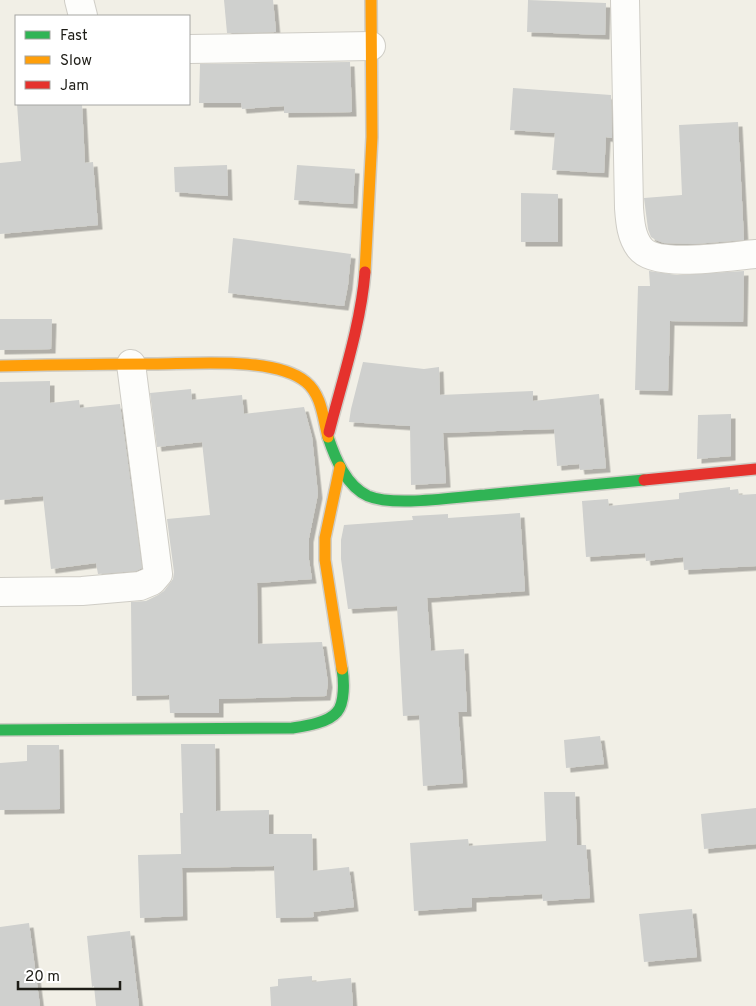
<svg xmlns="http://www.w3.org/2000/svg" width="756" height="1006" font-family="Overpass,sans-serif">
<defs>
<filter id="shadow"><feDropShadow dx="4.5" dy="4.5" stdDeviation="0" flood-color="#0004"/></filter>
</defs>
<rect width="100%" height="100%" fill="#f1efe6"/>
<g fill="#cfd0ce" filter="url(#shadow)">
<polygon points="224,0 273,0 276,32 227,33"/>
<polygon points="528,0 606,3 605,35 527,32"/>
<polygon points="350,62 352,112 284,113 284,106 242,109 241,103 199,103 200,64"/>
<polygon points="513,88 611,95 612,138 606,137 604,173 552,170 555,133 510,130"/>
<polygon points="17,104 82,104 85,163 93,162 98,225 0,234 0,163 21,161"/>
<polygon points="738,122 744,240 694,244 664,243 656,240 651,237 648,229 644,198 682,195 679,125"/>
<polygon points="227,165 228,196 175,192 174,167"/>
<polygon points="297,165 355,169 353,204 294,200"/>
<polygon points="521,193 558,194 558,242 521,242"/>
<polygon points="233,238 351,254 348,285 344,306 228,293"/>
<polygon points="649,271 677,275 744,271 743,322 670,321 668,391 635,390 638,286 650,286"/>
<polygon points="0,319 52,319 51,349 0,350"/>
<polygon points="363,362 424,369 439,367 440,395 533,391 533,401 599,394 606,468 580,470 579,464 557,466 554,429 443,433 446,483 411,485 410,426 349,422 351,409"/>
<polygon points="50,381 50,403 79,400 80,408 120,404 142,568 136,571 98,574 96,563 51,569 43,496 0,500 0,382"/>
<polygon points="191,389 192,400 242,395 244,414 304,407 312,437 318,494 309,538 309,560 312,579 257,583 258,644 322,642 328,683 326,696 219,699 219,713 170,713 169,695 132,696 131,602 146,601 158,595 164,591 173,579 174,572 167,519 210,515 202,442 157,447 150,393"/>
<polygon points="731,414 731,456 697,459 698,415"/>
<polygon points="730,487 730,490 738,489 739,495 756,494 756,566 684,570 683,557 646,561 645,553 586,557 582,501 608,499 609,506 679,499 679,493"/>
<polygon points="520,513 525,591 427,598 431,651 464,649 467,712 458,712 463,783 423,786 419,715 403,716 397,606 348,609 341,559 341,540 344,525 413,520 412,516 448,514 448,518"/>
<polygon points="600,736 604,764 566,768 564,740"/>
<polygon points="181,744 215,744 216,811 269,810 269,834 312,834 313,871 349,867 354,907 313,912 314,917 276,918 274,866 182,868 183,916 140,918 138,855 181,854 180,813 183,813"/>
<polygon points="27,745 59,745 60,809 0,810 0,763 27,761"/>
<polygon points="544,792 575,792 577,845 586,845 590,898 543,901 542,894 472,898 472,907 414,911 410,843 468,839 469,846 546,841"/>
<polygon points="756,808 756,844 704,849 701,814"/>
<polygon points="692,909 697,957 644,962 639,914"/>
<polygon points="29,923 40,1006 0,1006 0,927"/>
<polygon points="130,931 139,1006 96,1006 94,986 92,987 87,936"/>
<polygon points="312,976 312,982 351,978 353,1006 271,1006 270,987 278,986 278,979"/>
</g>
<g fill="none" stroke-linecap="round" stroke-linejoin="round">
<defs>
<g id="street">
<polyline points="79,0 83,16"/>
<path d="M625,0L629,208C630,221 631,237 640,248C656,269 731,256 756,254"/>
<polyline points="189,49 371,46"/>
<polyline points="0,592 82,591 140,586 152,581 158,574 131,364"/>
</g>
<g id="fast">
<path d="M328,437C335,458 346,486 368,496C394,507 455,497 485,495C538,490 591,485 644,480"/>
<path d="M0,730L292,728C305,726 328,723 337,712C345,703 344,680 342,669"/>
</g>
<g id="slow">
<polyline points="365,272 372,137 371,0"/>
<path d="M0,366C51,365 102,364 153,364C192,364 275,356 306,382C322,395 323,419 328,437"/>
<polyline points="340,467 325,538 325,560 342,669"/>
</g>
<g id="jam">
<path d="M329,432C342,381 361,324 365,272"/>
<polyline points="644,480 756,469"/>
</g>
</defs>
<use href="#street" stroke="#cfcdc6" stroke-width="30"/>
<use href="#fast" stroke="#cfcdc6" stroke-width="14"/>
<use href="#slow" stroke="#cfcdc6" stroke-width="14"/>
<use href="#jam" stroke="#cfcdc6" stroke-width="14"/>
<use href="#street" stroke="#fdfdfb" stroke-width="28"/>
<use href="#fast" stroke="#30b455" stroke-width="11"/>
<use href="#slow" stroke="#ff9f0a" stroke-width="11"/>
<use href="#jam" stroke="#e5322d" stroke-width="11"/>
</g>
<rect x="15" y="15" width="175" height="90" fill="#ffffff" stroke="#a5a5a2"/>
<rect x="25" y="31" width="25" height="8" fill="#30b455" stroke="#a5a5a2"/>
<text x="60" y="40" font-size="15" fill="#1e1d17">Fast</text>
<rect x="25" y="56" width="25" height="8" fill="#ff9f0a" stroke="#a5a5a2"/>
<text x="60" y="65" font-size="15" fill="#1e1d17">Slow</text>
<rect x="25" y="81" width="25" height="8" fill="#e5322d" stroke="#a5a5a2"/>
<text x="60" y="90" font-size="15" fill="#1e1d17">Jam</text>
<path d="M18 981v8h102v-8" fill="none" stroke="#1e1d17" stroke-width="2.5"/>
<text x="25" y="981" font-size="15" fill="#1e1d17" stroke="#ffffff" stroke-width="4" paint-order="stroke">20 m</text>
</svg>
